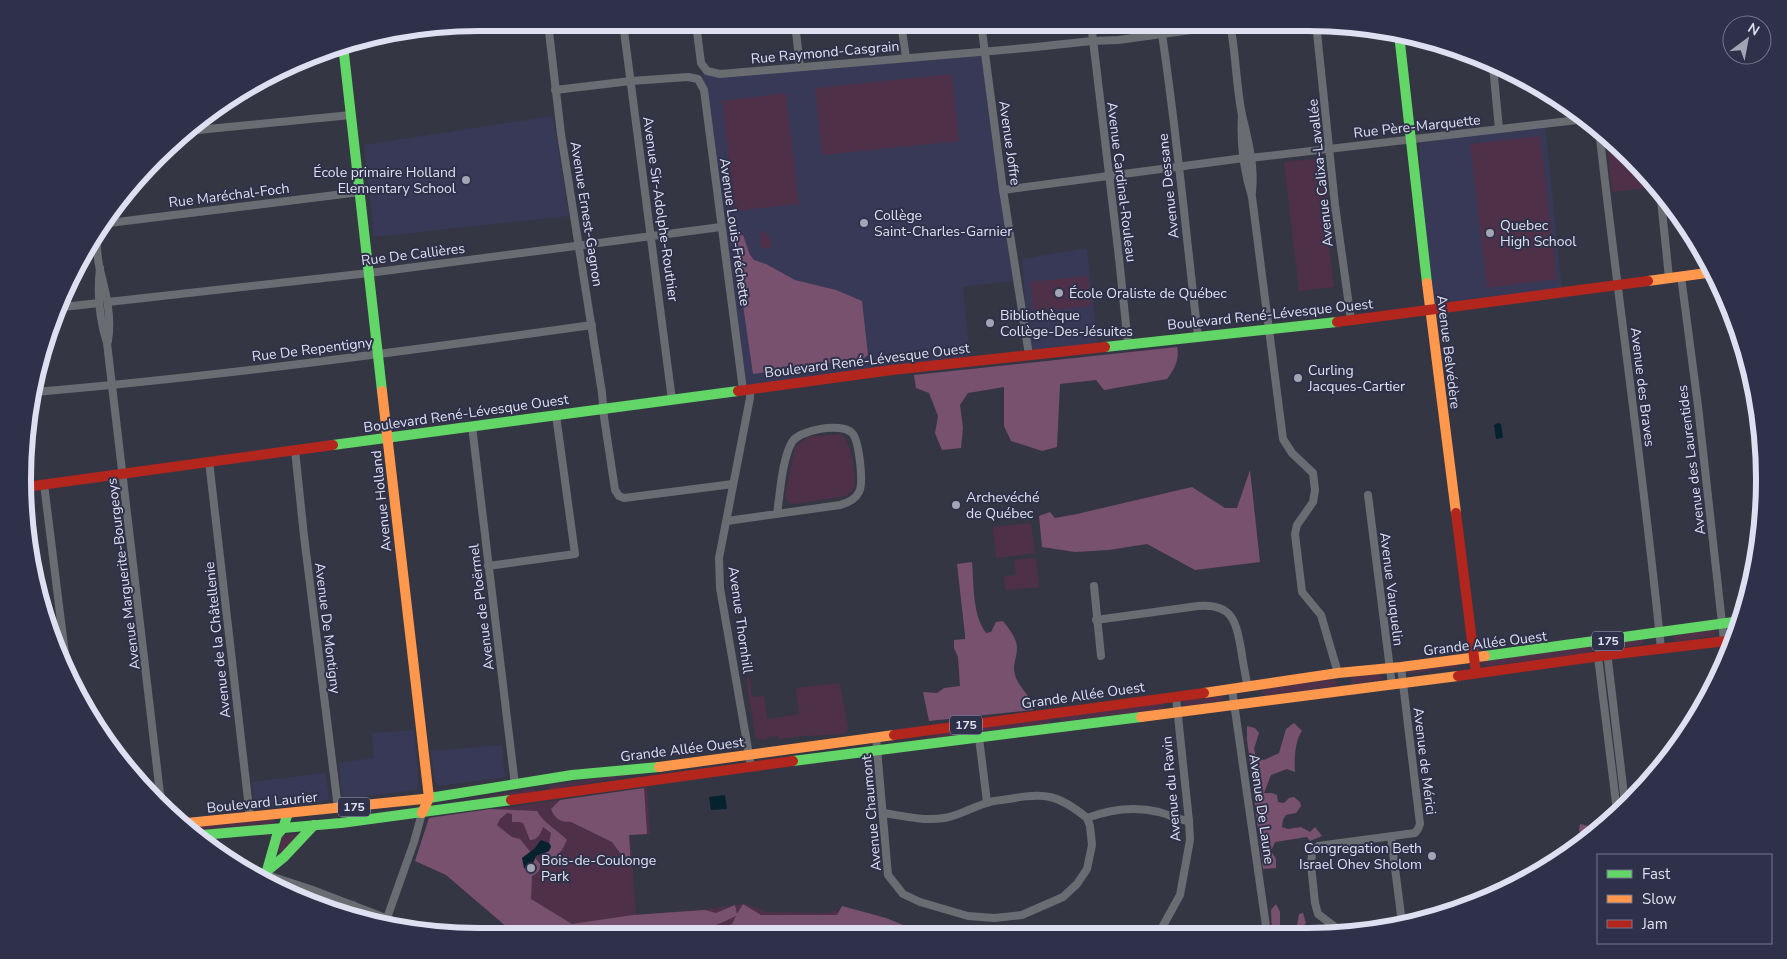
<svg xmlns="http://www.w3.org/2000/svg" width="1787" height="959" font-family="'Nunito Sans',sans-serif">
<rect width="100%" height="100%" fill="#353644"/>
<g fill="#383957">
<polygon points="985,51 1017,280 963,287 970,361 743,390 704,90 698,79 707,71"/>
<polygon points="553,116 569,216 374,237 364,145"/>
<polygon points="1545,123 1562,291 1430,309 1426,278 1419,146 1420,143"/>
<polygon points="1087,248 1098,347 1029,355 1022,259"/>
<polygon points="414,730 419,785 416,790 346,798 342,795 339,763 374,758 372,733"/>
<polygon points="502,745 505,777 439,786 435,782 431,751"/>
<polygon points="325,773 329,796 328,799 312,804 255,809 252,782"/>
</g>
<g fill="#4e3148">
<polygon points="952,74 959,141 822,155 815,88"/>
<polygon points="786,93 799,204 735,211 722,101"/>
<polygon points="1606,134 1654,184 1655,187 1612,192"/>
<polygon points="1540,136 1557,279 1487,288 1470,144"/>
<polygon points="1324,158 1329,207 1325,208 1334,287 1299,291 1284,162"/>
<polygon points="760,230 770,237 771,247 764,249 761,247"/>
<polygon points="1088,276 1091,306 1034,312 1030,282"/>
<path d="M841,434C851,442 855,471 855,483C854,489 850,493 846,496L794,504L789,503L785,497L795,448L808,437Z"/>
<polygon points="1031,523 1035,553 996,558 993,527"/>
<polygon points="1036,558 1039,587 1006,590 1004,576 1016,575 1014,560"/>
<polygon points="1714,629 1716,633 1714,636 1677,641 1673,639 1673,636"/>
<polygon points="1643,638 1643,644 1614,649 1610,647 1611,642"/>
<polygon points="1591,645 1593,649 1590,653 1486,666 1481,662 1482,660"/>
<polygon points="1458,664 1458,667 1408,674 1407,672"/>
<polygon points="1382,673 1381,680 1352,684 1351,677"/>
<polygon points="749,677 752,697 764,696 767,719 799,714 796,688 840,683 848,728 844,734 805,736 779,739 778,736 767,737 767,740 756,739 746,678"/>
<polygon points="1333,679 1337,682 1335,686 1265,696 1262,693 1263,689"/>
<polygon points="1223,696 1221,701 1186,706 1183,703 1184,701"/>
<polygon points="1163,703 1164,707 1162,709 1061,722 1059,719 1060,717"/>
<polygon points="1050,718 1051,720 1049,724 887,744 926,738 949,731"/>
<polygon points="638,772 638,774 550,790 548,787 550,786"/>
<polygon points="533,788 536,790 535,792 440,804 504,794"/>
<polygon points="647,788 650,834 630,835 636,915 708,909 746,904 766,912 829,913 836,910 848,928 859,934 516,935 446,875 415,861 429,818"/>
<polygon points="275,819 273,824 196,830 192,827"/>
<polygon points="299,834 282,852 277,852 281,836"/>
</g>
<g fill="#77516e">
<polygon points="743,235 750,255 754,260 766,264 795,280 836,290 862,301 868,355 864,358 753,374 733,236"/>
<path d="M1177,347C1180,359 1174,370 1167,379L1104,390L1096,380L1060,384L1057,447L1042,451L1011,441L1004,426V387L968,393L960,405L963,428L961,448L942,450L935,433L938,416L929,393L916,388L914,375Z"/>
<polygon points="1250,470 1260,562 1195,570 1147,544 1109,550 1075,552 1042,547 1039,516 1050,512 1055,518 1077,514 1192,487 1225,508 1237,508"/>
<path d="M972,562C974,584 972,614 986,633L991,632L996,622L1003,621C1009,629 1017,638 1017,648C1017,658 1012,665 1015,675C1019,689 1032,695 1033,710L929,721L923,692L937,693L944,688L960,686L958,657L954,648V640L965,639V635L957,564Z"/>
<path d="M1294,723L1302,731C1295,740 1294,760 1295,772L1287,769L1271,775L1264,793H1272L1277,795L1278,802L1284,803L1289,798L1294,797L1300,802L1301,806L1296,813L1286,815L1283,820L1282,827L1288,829L1301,827L1310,832L1315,827L1322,836L1310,841L1307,837L1275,842L1271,851L1276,859V868L1263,869L1247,740V726L1255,728L1259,733L1254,749L1256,757L1264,760L1279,753L1286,729Z"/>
<path d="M644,788L647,834L629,835L631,868L612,842L571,822C560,822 555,819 551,809L560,800Z"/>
<path d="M490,809L537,811C544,824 557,829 567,840L562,850L551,861C546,861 543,859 542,854L549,851L551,847L549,843L551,833L543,827C541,833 538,840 530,840L523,823L519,822H512V814L507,813L500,819L497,825L512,837L520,839L540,864C541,871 537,873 532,876L531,899L572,924L633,915L705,910L716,913L735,905L737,914L743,904L761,915H837L842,906L886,918L925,934L716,935L714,933L715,930L732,924L736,916L712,927L710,935H516L446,875L415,861L429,818Z"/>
<polygon points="1580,824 1597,828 1582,842 1576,839 1581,836 1579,830"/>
<polygon points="1276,904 1280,912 1280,925 1284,926 1286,930 1293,929 1297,926 1299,914 1303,913 1306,923 1298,933 1272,933 1271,910"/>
</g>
<g fill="#05222e">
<polygon points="1498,423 1501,424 1503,438 1496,439 1494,425"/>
<polygon points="725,795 727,809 711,810 709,797"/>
<polygon points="541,840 549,843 551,846 549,851 536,856 532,866 529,870 524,868 522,858 535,848"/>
</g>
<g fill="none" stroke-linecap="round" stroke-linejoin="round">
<g stroke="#696c70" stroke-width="8">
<polyline points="548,23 561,134 602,393 604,417 615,490 619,496 624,498 733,484"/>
<polyline points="623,23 672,400"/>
<polyline points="696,23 701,63 707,71 720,74 1026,48 1092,41 1118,40 1243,23"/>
<polyline points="795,23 800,67"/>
<polyline points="901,23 906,58"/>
<polyline points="981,23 1003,190 1029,355"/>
<polyline points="1091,23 1119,258 1128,344"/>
<path d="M1230,23C1236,54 1236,85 1242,115C1248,140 1255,166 1252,192"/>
<polyline points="1316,23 1335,205 1351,320"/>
<path d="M1162,34C1177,134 1186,235 1198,336"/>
<polyline points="1493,66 1499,129"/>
<polyline points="555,90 631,81 688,77 698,79 704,90 743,390"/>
<path d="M1242,115C1240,143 1244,171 1252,197L1283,439L1292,453L1313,473L1315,490L1313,502L1297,525L1295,534L1302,592L1321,615L1338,673"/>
<path d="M1599,129C1618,302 1644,475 1661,649"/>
<polyline points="188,131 351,115"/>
<polyline points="1250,158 1586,119"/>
<polyline points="1003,190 1244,158"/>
<polyline points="1660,190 1669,278"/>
<polyline points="101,224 360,192"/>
<path d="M96,234C97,246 97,258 100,270C106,293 112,316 108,341"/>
<path d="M100,268C97,294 99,318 107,343L161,802"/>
<polyline points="1681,276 1698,406 1724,641"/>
<polyline points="108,302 369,273 721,227"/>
<polyline points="63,307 99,303"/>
<polyline points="750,389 750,398 719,558 720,588 751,766"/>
<path d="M35,392C221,376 407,351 592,325"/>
<polyline points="472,426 515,785"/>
<polyline points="295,450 304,536 338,808"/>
<polyline points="209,461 250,817"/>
<polyline points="44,484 67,670"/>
<polyline points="1368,495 1392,685"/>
<path d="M727,521L840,505C848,503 855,500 859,492C864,483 859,440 852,433C841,422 799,430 792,442C782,459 780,494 777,514"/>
<polyline points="488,566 575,554 556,415"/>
<polyline points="1094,586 1101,656"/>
<path d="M1096,620L1198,606C1232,603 1236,621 1241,649C1243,662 1245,675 1248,687"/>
<polyline points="1604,641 1598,657 1617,811"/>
<polyline points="1607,652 1625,803"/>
<polyline points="1232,689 1267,933"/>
<polyline points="876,737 888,875 903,894 920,902 968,916 994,918 1022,915 1063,897 1077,884 1087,869 1092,845 1090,826 1087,818"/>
<polyline points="979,738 987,802"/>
<polyline points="150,792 161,796"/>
<path d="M883,813C903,816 923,821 944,818C959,816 972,807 987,803C994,800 1002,800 1009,799C1045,792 1059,795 1087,818"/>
<path d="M1087,818C1111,809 1134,806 1159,812C1170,815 1179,820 1189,821"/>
<polyline points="1391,837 1402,923"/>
<polyline points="267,875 310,889 417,930"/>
<polyline points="349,916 353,905"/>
<polyline points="387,918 414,842 422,813"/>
<polyline points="1159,933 1180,895 1190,840 1189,821 1176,697"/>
<polyline points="1343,933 1318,914 1315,903 1311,865 1312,853 1318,846 1415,833 1418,829 1420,824 1401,667"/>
</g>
<g stroke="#63d668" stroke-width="10">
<polyline points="1399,34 1427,283"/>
<polyline points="343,45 382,391"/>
<polyline points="1105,347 1337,322"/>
<polyline points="333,445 738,391"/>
<polyline points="1485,656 1741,621"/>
<polyline points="793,761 1141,717"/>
<polyline points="423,799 572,775 659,767"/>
<polyline points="202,835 341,823 511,800"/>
<polyline points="268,870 284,857 314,825"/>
<polyline points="264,881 277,835 283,828 288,813"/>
</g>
<g stroke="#ff974d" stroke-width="10">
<polyline points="1648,281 1714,272"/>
<polyline points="1427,283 1456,513"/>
<polyline points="382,391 429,798 422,813"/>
<polyline points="1204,693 1338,673 1401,667 1485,656"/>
<polyline points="1141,717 1458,676"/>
<polyline points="659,767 894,735"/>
<polyline points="187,823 423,799"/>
</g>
<g stroke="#b3261e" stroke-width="10">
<polyline points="1337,322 1648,281"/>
<polyline points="738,391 892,370 1105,347"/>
<polyline points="26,487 333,445"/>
<polyline points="1456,513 1476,673"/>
<polyline points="1458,676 1608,655 1734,640"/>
<polyline points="894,735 1204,693"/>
<polyline points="511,800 793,761"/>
</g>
</g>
<g fill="#a3a4b4" stroke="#2f304a" stroke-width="2">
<circle cx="466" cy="180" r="5"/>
<circle cx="864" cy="223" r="5"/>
<circle cx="1490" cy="233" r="5"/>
<circle cx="1059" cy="293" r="5"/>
<circle cx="990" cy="323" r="5"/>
<circle cx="1298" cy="378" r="5"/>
<circle cx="956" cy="505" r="5"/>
<circle cx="1432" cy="856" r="5"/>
<circle cx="531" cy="868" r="5"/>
</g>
<g text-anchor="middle" stroke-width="4" stroke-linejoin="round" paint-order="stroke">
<g fill="#2f304a" stroke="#aaabbf" stroke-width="1">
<rect x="1592" y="631.5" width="32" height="19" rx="4"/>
<rect x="950" y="715.5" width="32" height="19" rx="4"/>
<rect x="338" y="797.5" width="32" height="19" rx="4"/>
</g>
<g font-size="12" font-weight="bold" fill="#dee0f1">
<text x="1608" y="645">175</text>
<text x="966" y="729">175</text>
<text x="354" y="811">175</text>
</g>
<g font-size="14" fill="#dee0f1" stroke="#2f304a">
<text transform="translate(825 52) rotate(-5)" y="5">Rue Raymond-Casgrain</text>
<text transform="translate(1417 126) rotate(-6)" y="5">Rue Père-Marquette</text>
<text transform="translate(1010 143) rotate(82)" y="5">Avenue Joffre</text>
<text transform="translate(1320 173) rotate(-96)" y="5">Avenue Calixa-Lavallée</text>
<text transform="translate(1122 182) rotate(83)" y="5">Avenue Cardinal-Rouleau</text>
<text transform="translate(1168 186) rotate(-96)" y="5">Avenue Dessane</text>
<text transform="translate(229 195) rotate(-7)" y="5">Rue Maréchal-Foch</text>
<text transform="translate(661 209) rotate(82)" y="5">Avenue Sir-Adolphe-Routhier</text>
<text transform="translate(587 214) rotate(81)" y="5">Avenue Ernest-Gagnon</text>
<text transform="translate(735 232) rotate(82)" y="5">Avenue Louis-Fréchette</text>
<text transform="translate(413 254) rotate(-7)" y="5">Rue De Callières</text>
<text transform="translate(1270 314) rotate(-6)" y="5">Boulevard René-Lévesque Ouest</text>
<text transform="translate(312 349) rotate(-7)" y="5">Rue De Repentigny</text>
<text transform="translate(1449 352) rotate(83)" y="5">Avenue Belvédère</text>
<text transform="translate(867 360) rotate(-7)" y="5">Boulevard René-Lévesque Ouest</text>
<text transform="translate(1643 387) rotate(83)" y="5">Avenue des Braves</text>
<text transform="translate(466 413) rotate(-8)" y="5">Boulevard René-Lévesque Ouest</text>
<text transform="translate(1691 460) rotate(-97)" y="5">Avenue des Laurentides</text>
<text transform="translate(381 501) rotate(-96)" y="5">Avenue Holland</text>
<text transform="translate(123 574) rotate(-97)" y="5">Avenue Marguerite-Bourgeoys</text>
<text transform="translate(1392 589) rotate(83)" y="5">Avenue Vauquelin</text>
<text transform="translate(481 607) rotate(-97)" y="5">Avenue de Ploërmel</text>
<text transform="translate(741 620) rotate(82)" y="5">Avenue Thornhill</text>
<text transform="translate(328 628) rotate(83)" y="5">Avenue De Montigny</text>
<text transform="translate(217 640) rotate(-96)" y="5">Avenue de la Châtellenie</text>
<text transform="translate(1485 643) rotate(-7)" y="5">Grande Allée Ouest</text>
<text transform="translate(1083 695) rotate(-8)" y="5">Grande Allée Ouest</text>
<text transform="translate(682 749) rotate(-7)" y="5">Grande Allée Ouest</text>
<text transform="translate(1425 761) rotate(83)" y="5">Avenue de Mérici</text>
<text transform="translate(1171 789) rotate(-95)" y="5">Avenue du Ravin</text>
<text transform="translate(262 802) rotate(-6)" y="5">Boulevard Laurier</text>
<text transform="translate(1262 809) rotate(82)" y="5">Avenue De Laune</text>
<text transform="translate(871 813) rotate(-95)" y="5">Avenue Chaumont</text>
</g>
<g font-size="14" fill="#dee0f1" stroke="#2f304a" text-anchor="start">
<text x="456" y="177" text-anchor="end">École primaire Holland<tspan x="456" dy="16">Elementary School</tspan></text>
<text x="874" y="220">Collège<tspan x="874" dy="16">Saint-Charles-Garnier</tspan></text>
<text x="1500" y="230">Quebec<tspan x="1500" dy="16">High School</tspan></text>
<text x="1069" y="298">École Oraliste de Québec</text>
<text x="1000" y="320">Bibliothèque<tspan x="1000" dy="16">Collège-Des-Jésuites</tspan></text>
<text x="1308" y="375">Curling<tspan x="1308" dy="16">Jacques-Cartier</tspan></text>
<text x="966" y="502">Archevéché<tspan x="966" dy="16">de Québec</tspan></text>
<text x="1422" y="853" text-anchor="end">Congregation Beth<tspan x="1422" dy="16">Israel Ohev Sholom</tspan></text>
<text x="541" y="865">Bois-de-Coulonge<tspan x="541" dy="16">Park</tspan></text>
</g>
</g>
<path d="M0 0H1787V959H0ZM479 31H1308A448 448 0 0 1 1756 479V480A448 448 0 0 1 1308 928H479A448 448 0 0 1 31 480V479A448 448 0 0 1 479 31Z" fill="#2f304a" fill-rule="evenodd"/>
<path fill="none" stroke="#dee0f1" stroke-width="6" d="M479 31H1308A448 448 0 0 1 1756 479V480A448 448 0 0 1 1308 928H479A448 448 0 0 1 31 480V479A448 448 0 0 1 479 31Z"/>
<rect x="1597" y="854" width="175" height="90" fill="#2f304a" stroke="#75768d"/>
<rect x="1607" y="870" width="25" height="8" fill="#63d668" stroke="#75768d"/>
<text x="1642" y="879" font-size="15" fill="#dee0f1">Fast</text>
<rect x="1607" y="895" width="25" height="8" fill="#ff974d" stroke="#75768d"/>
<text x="1642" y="904" font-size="15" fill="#dee0f1">Slow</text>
<rect x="1607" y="920" width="25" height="8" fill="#b3261e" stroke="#75768d"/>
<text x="1642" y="929" font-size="15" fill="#dee0f1">Jam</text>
<g transform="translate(1747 40) rotate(32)"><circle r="24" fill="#2f304a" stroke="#75768d"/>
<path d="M0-4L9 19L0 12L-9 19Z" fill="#a3a4b4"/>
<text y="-8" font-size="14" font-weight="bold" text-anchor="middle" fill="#dee0f1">N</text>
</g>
</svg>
